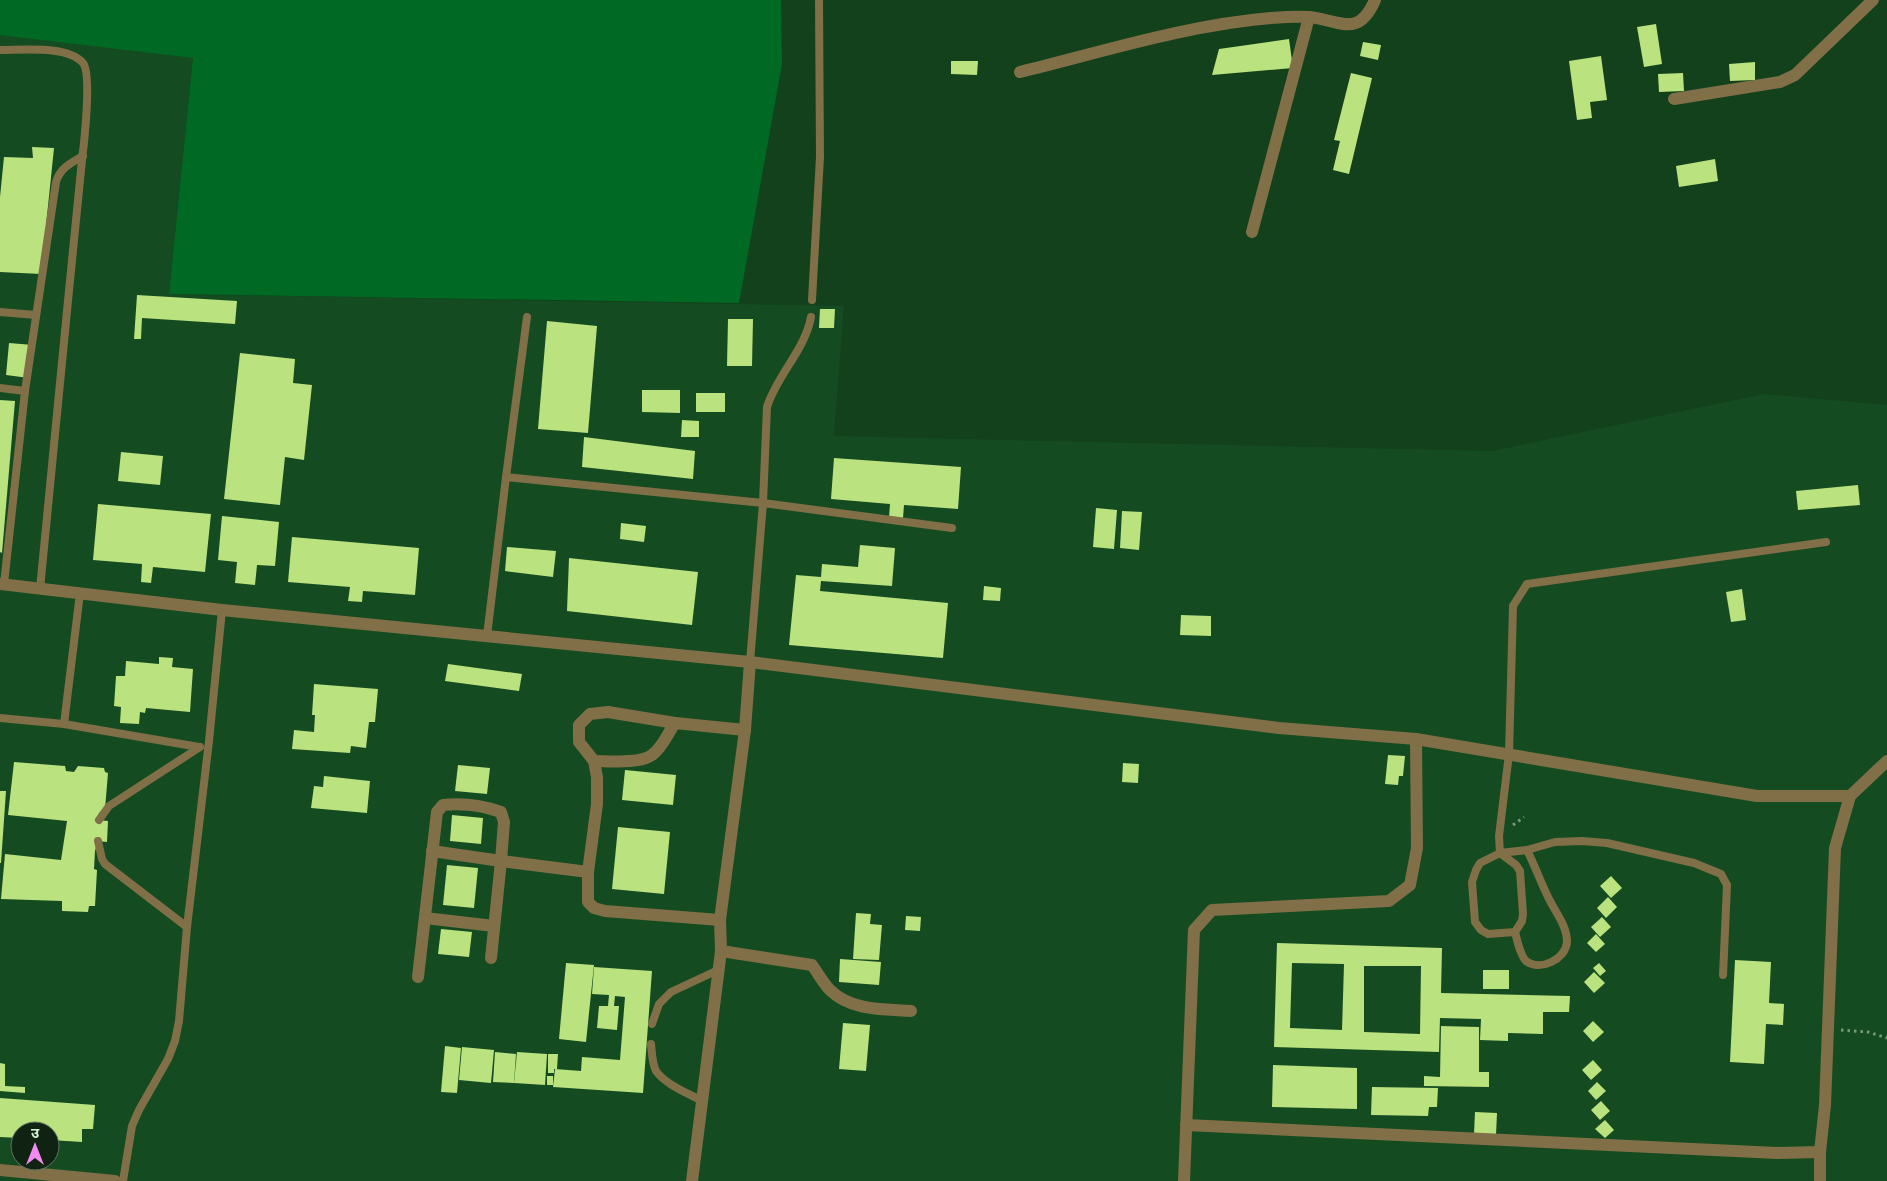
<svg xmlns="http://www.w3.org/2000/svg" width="1887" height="1181" font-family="'PT Serif','Noto Sans Devanagari',serif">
<rect width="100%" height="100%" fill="#12411c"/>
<path fill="#154b21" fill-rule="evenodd" d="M0,33L193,58L169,294L844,306L834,436L1492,451L1764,394L1887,405V1181H0ZM20,1131H50V1161H20Z"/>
<polygon fill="#006a24" points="0,0 781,0 782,64 739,303 169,294 193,58 0,35"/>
<g fill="#bae27f" fill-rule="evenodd">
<polygon points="1656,24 1662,64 1644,67 1637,27"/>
<polygon points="1289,39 1293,68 1212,75 1219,49"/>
<polygon points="1363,42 1381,45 1378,60 1360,56"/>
<polygon points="1601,56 1607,100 1590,102 1592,118 1577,120 1569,61"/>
<polygon points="951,61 978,61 977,75 951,74"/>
<polygon points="1755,62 1755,80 1730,81 1729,64"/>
<polygon points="1351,73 1372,78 1349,174 1333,170 1340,141 1334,140"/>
<polygon points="1683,73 1684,91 1659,92 1658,74"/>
<polygon points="32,147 54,148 41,274 0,272 0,197 4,157 33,158"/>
<polygon points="1715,159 1718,181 1679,187 1676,166"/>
<polygon points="137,295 237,301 235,324 142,318 141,339 134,339"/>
<polygon points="820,309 835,309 834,328 819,328"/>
<polygon points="728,319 753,319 752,366 727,366"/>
<polygon points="547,321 597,326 588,433 538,429"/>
<polygon points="9,343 33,345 29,378 6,375"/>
<polygon points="240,353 295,359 293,383 312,385 304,460 285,457 280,505 224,499"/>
<polygon points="642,390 680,390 680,413 642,412"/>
<rect x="696" y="393" width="29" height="19"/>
<polygon points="0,400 15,401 2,553 0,552"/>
<polygon points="682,420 699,421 699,437 681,437"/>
<polygon points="584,437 695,451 693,479 582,467"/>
<polygon points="121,452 163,456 160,485 118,481"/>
<polygon points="834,458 961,467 958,509 904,505 903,518 889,518 890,504 831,499"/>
<polygon points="1858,485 1860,505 1798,510 1796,491"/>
<polygon points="98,504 211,514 205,572 153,567 151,583 141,582 142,564 93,560"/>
<polygon points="1096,508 1117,510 1114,549 1093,547"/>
<polygon points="1122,511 1142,512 1139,550 1120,548"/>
<polygon points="222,516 279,522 275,566 257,565 255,585 235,583 237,562 218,560"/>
<polygon points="621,523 646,526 644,542 620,539"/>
<polygon points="292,537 419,548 415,595 363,591 362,602 348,601 350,587 288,582"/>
<polygon points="860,545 895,548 892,586 821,581 820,591 948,603 943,658 789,645 796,575 821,577 822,564 858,567"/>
<polygon points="507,547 556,551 553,577 505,571"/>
<polygon points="569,558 698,572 692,625 567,611"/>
<polygon points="984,586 1001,588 1000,601 983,600"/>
<polygon points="1742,589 1746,620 1731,622 1726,592"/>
<polygon points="1181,615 1211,616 1211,636 1180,635"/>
<polygon points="159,657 173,658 172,667 193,669 190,712 146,708 145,713 140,712 139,724 120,723 121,707 114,706 116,676 125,676 126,661 159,664"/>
<polygon points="448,664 522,674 519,691 445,681"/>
<polygon points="314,684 378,689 375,722 369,722 366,748 351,746 350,753 292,749 294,730 314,732 315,715 312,715"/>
<polygon points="1388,755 1405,756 1403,776 1399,776 1398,785 1385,784"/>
<polygon points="14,762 65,766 66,771 74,772 78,766 104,768 105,772 108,773 105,809 99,813 97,820 108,821 107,842 98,841 95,851 94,869 97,870 95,906 89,906 88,912 62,911 62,901 1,899 5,854 61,860 67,821 8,815"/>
<polygon points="1123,763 1139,764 1138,783 1122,782"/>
<polygon points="458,765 490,768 487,794 455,791"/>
<polygon points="625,770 676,775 673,805 622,800"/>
<polygon points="324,776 370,781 367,813 311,808 314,786 323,787"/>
<polygon points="0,791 6,791 1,863 0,863"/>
<polygon points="452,815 483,818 481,844 450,841"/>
<polygon points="618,827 670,832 664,894 612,889"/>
<polygon points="447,865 478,868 474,908 443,905"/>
<polygon points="1611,876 1622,888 1611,898 1600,886"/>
<polygon points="1608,897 1617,907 1606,918 1597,908"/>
<polygon points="856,913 871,914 870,924 882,925 879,960 853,959"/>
<polygon points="906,916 921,917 920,931 905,930"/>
<polygon points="1602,917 1611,927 1600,937 1591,927"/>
<polygon points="441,929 472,932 469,957 438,954"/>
<polygon points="1596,934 1605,944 1596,952 1587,943"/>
<path d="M1277,943L1442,948L1441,993L1570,996L1569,1012H1543V1034L1508,1033V1041L1480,1040L1481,1019L1440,1018L1439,1052L1274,1047ZM1292,963L1344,964L1342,1030L1290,1028ZM1364,966H1421L1420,1034L1364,1032Z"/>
<polygon points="840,959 881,962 879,985 839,982"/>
<polygon points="1735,960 1771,962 1769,1003 1784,1004 1783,1025 1766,1024 1764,1064 1730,1062"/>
<polygon points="566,963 594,965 586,1042 559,1039"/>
<polygon points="1599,963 1606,971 1600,976 1593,968"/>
<polygon points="594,967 652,971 643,1093 553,1087 555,1069 581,1071 582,1057 620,1060 625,997 615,996 614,1006 619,1006 617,1030 597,1028 599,1006 608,1006 609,995 592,994"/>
<rect x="1483" y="970" width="26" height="19"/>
<polygon points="1594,972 1605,983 1594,993 1584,982"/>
<polygon points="1593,1021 1604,1032 1593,1042 1583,1031"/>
<polygon points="843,1023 870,1025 866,1071 839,1069"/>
<polygon points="1441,1026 1479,1027 1479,1072 1489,1072 1489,1087 1424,1086 1424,1076 1440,1077"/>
<polygon points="445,1046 461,1048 457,1093 441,1092"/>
<polygon points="462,1047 494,1050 491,1083 459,1080"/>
<polygon points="495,1052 516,1054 514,1083 493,1082"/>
<polygon points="517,1052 547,1054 545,1085 514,1083"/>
<polygon points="548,1054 558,1054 557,1069 552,1069 554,1069 554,1073 548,1073"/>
<polygon points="1593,1060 1602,1070 1591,1080 1582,1070"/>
<polygon points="0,1063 5,1064 5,1086 25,1087 25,1093 0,1091"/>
<polygon points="1273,1065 1357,1068 1357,1109 1272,1107"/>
<rect x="547" y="1076" width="6" height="9"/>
<polygon points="1597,1082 1606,1091 1596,1100 1588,1091"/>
<polygon points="1372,1087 1438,1088 1437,1107 1429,1107 1428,1116 1371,1115"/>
<polygon points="0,1098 95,1105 93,1129 82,1129 82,1142 50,1140 50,1131 20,1131 20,1138 0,1137"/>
<polygon points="1601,1101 1610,1111 1600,1120 1591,1110"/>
<polygon points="1475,1112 1497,1113 1496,1135 1474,1134"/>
<polygon points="1605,1120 1614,1130 1605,1138 1595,1129"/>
</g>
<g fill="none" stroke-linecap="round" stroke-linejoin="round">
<g stroke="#779a7c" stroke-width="3" stroke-dasharray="2.5 4" stroke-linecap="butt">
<polyline points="1513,825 1524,817"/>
<polyline points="1841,1030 1868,1032 1887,1038"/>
</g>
<g stroke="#806f47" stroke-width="8">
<path d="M0,50C22,50 68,45 83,63C92,74 84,144 82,160C68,303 53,446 40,589"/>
<polyline points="812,300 820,157 819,0"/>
<polyline points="0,312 36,315"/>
<polyline points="0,388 25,391"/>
<polyline points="506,477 527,317"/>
<path d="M4,584L25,391L56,182C60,168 71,163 83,156"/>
<path d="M487,636L506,477L763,503L767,407C777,375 805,350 811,317"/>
<polyline points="750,662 763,503 952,528"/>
<polyline points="0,718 64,724 199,747"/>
<polyline points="64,724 80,593"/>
<polyline points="99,820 109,806 200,747"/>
<polyline points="98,841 102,859 105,864 187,927"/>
<polyline points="1500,853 1516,865 1520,871 1523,914 1522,921 1515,932 1488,934 1481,930 1475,922 1472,882 1476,870 1480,863 1500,853 1499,836 1509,754 1513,606 1527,584 1826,542"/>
<polyline points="1500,853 1527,850 1555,842 1582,841 1607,843 1694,863 1721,874 1727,885 1723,975"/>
<path d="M1515,932C1517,940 1520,955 1526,961C1540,972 1566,959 1567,942C1567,926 1556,913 1549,899C1541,883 1535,866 1527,850"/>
<polyline points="652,1024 659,1004 671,992 718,970"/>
<path d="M651,1044C652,1053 652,1063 656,1071C666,1085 688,1093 702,1101"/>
<polyline points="123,1181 132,1126 139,1110 168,1059 175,1041 179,1021 187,927 209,741 222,610"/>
</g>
<g stroke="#806f47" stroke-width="12">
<path d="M1020,72C1102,52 1186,25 1271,18C1283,17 1297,16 1309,17C1340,20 1358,39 1375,0"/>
<polyline points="1674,99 1780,82 1795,75 1873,0"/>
<polyline points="1252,232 1309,17"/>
<polyline points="0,584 222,610 750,662 1279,728 1416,739 1757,796 1850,796 1887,761"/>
<path d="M594,761C609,761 640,764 652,755C662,748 668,733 675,723"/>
<polyline points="432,851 501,861 491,958"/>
<polyline points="588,872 588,902 594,908 605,911 720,920"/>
<polyline points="425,918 494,926"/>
<path d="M721,951L812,965C818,973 823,983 830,990C851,1011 884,1009 911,1011"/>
<path d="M418,977L437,812L443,805C462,803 484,806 501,812L504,822L501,861L588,872L597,804V777L594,761L579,742V725L590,714L608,712L675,723L745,730"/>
<polyline points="1186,1125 1777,1153 1820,1152 1825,1105 1835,848 1850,796"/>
<polyline points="0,1170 115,1181"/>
<polyline points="692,1181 721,951 720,920 745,730 750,662"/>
<polyline points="1184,1181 1194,930 1212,910 1389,901 1410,885 1417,848 1416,739"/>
<polyline points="1820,1181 1820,1152"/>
</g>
</g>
<g transform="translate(35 1146)"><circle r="24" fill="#102312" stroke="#607562"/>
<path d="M0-4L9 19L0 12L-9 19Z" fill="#f38af2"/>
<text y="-8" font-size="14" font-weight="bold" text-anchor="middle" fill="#d7f0d9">उ</text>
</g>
</svg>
